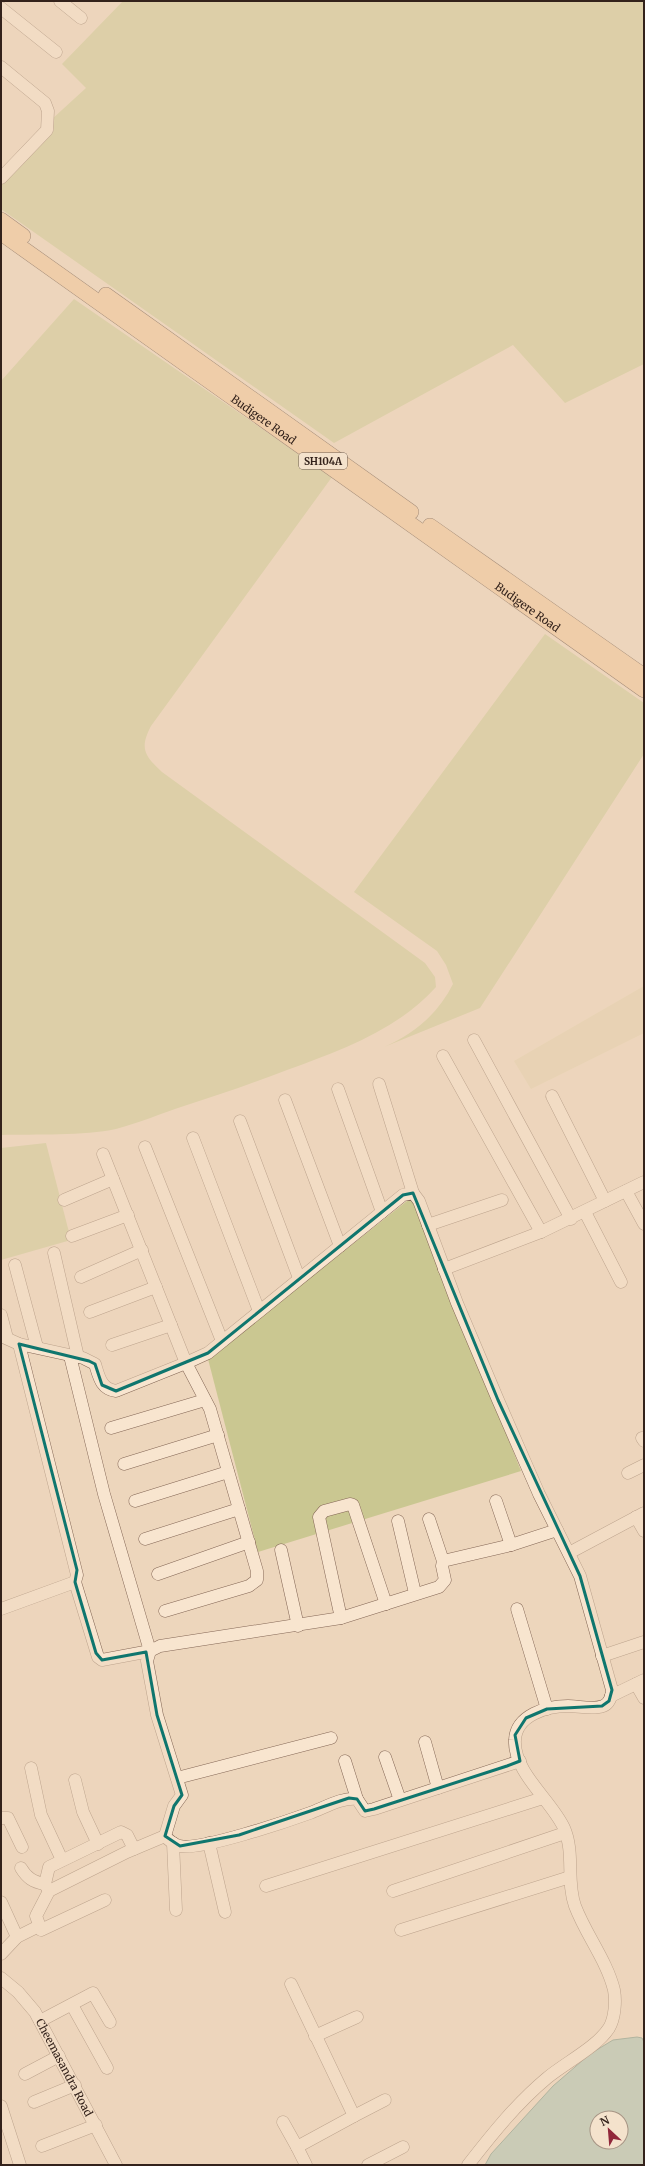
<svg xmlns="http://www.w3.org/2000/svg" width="645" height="2166" font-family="Merriweather,serif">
<rect width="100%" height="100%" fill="#edd6bc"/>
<polygon fill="#e2cfaa" points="644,986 644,1033 531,1089 514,1061"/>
<g fill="#cac791">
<polygon points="123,1 644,1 644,364 565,403 513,345 334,443 1,209 1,185 54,130 51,120 86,88 62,64"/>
<path d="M74,299L332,477L151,726C139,749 145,756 162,772L425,963L435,977L436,987C398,1030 339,1051 287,1070C253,1083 219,1095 184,1106C162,1113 139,1123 116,1129C84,1136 35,1134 1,1135V381Z"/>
<path d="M545,634L644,703V754L480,1008L384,1047C414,1034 438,1014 453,984L446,965L437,951L354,892Z"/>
<polygon points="46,1143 71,1240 1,1260 1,1148"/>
<polygon points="412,1197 521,1471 258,1552 208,1359"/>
</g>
<path fill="#a0beb0" stroke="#688b7c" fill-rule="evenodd" d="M637,2037L642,2038L644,2042V2165H485L491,2154L553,2086L590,2054L613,2040ZM597,2118H621V2142H597Z"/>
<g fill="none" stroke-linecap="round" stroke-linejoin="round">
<defs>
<g id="minor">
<polyline points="60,1 81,18"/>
<polyline points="1,8 56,52"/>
<polyline points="1,67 45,103 48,111 47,130 1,178"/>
<polyline points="474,1040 571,1219"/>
<polyline points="443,1056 541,1232"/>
<polyline points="379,1084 413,1193"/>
<polyline points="338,1089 382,1212"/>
<polyline points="552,1096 605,1201"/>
<polyline points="285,1100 340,1246"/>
<polyline points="240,1121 299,1278"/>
<polyline points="193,1138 259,1311"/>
<polyline points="145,1147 222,1341"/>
<polyline points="103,1154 186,1363 210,1409 257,1571 257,1580 249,1586 165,1611"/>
<polyline points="626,1191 644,1224"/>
<polyline points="64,1200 113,1179"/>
<polyline points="585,1212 621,1282"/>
<polyline points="428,1225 502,1200"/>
<polyline points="72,1236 128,1215"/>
<polyline points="54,1253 78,1357"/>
<polyline points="15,1265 37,1347"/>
<polyline points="444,1269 541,1232 644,1182"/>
<polyline points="81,1277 142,1250"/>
<polyline points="90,1312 156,1287"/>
<polyline points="1,1315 7,1338"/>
<path d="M1,1336L19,1344L83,1358L95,1364C99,1377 101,1389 116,1391L186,1363L208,1353L403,1195L413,1193L419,1201L457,1303L498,1400L539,1494L580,1576L612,1690C612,1696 609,1704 603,1706C593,1710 579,1706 568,1706C547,1706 516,1715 515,1740C513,1772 552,1801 564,1828C575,1853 566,1881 575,1906C586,1935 607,1961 614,1990C616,2001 615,2018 609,2028C597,2047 565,2063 547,2078C517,2103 492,2134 468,2165"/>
<polyline points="112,1345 171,1325"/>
<polyline points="70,1356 104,1494 150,1651 102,1660 98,1657 75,1582"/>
<polyline points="111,1428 205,1400"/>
<polyline points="642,1438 644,1441"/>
<polyline points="124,1464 218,1435"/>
<polyline points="628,1473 644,1465"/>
<polyline points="135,1501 228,1472"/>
<polyline points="496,1501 511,1545"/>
<polyline points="636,1517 644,1531"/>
<polyline points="429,1519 443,1561"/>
<polyline points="398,1521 415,1593"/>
<polyline points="145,1539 239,1509"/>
<polyline points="281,1550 298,1626"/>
<polyline points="569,1553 644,1513"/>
<polyline points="158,1574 249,1542"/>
<polyline points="1,1609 75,1582 77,1575 19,1344"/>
<polyline points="517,1609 547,1709"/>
<polyline points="341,1618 319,1517 324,1511 350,1504 353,1505 386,1604"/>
<polyline points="602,1656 644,1642"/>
<polyline points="636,1684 644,1698"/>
<polyline points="611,1696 644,1680"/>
<polyline points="425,1742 438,1788"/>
<polyline points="385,1757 400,1800"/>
<polyline points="345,1761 357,1799"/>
<polyline points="31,1768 41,1815 62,1860"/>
<polyline points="177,1778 331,1738"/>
<polyline points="75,1780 83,1812 98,1844"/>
<polyline points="1,1818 8,1818 22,1847"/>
<polyline points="165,1836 174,1806 182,1795 157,1715 147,1661 150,1651 160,1646 341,1618 439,1587 445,1580 442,1566 443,1561 511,1545 557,1530"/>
<path d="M165,1836C168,1840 175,1845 180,1846C199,1851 288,1821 310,1813C324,1808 342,1797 357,1799L365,1811L374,1809L520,1761"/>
<polyline points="173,1843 176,1910"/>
<polyline points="209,1843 225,1912"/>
<path d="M21,1868C27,1878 33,1882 45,1884"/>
<polyline points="266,1886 543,1798"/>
<polyline points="49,1891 45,1884 49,1867 121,1832 127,1835 134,1849"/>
<polyline points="393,1891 565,1833"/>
<polyline points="105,1900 41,1930 36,1916 49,1891 127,1852 165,1836"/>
<polyline points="1,1902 17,1937"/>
<polyline points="401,1930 570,1877"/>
<polyline points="1,1954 17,1937 39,1926"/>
<path id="s1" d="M1,1978L18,1992L35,2012L116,2165"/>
<polyline points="291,1984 354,2116 297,2147 306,2165"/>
<polyline points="72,2005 107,2068"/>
<polyline points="40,2021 93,1993 110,2022"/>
<polyline points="315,2036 357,2017"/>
<polyline points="25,2074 59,2056"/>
<polyline points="34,2102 75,2085"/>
<polyline points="1,2106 20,2165"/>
<polyline points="354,2116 385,2100"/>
<polyline points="283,2122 297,2147"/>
<polyline points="42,2146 96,2125"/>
<polyline points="368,2165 403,2147"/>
</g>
<g id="major">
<polyline points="1,220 23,236"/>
<path id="s2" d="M1,233L644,690"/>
<polyline points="106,295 411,512"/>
<polyline points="430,526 644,676"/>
</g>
</defs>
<use href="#minor" stroke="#846756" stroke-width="13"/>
<use href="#major" stroke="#51362b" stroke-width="16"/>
<use href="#minor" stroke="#f8e5cf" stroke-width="12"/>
<use href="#major" stroke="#f1c493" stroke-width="15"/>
</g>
<path d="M0 0H645V2166H0ZM413,1193L498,1400L580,1576L612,1690L609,1701L602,1706L547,1709L526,1718L515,1735L520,1761L507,1766L374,1809L365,1811L357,1799L349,1798L239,1835L180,1846L165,1836L174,1806L182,1795L157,1715L146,1652L102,1660L96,1653L75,1582L77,1570L19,1344L89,1361L95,1364L102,1385L116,1391L208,1353L403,1195Z" fill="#edd6bc" fill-opacity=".55" fill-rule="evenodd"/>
<path fill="none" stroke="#0f766e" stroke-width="3" stroke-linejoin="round" d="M413,1193L498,1400L580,1576L612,1690L609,1701L602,1706L547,1709L526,1718L515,1735L520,1761L507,1766L374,1809L365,1811L357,1799L349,1798L239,1835L180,1846L165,1836L174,1806L182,1795L157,1715L146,1652L102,1660L96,1653L75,1582L77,1570L19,1344L89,1361L95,1364L102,1385L116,1391L208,1353L403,1195Z"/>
<g text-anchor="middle" stroke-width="3" stroke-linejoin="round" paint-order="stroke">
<rect fill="#f4e2cc" stroke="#6d5c50" stroke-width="1" x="299" y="453" width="48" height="16" rx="3"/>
<g font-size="10" font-weight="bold" fill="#33221b">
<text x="323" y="465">SH104A</text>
</g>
<g font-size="11" fill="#33221b" stroke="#f4e2cc">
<text dy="4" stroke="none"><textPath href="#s2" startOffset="322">Budigere Road</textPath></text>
<text dy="4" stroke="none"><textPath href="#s2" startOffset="646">Budigere Road</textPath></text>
<text dy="4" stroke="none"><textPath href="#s1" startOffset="111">Cheemasandra Road</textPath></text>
</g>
</g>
<rect width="645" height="2166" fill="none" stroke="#33221b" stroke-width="4"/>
<g transform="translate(609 2130) rotate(334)"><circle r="19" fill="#f4e2cc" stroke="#a79585"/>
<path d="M0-3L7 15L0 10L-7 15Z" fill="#91273a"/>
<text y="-6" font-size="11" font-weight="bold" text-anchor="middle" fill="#33221b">N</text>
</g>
</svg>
